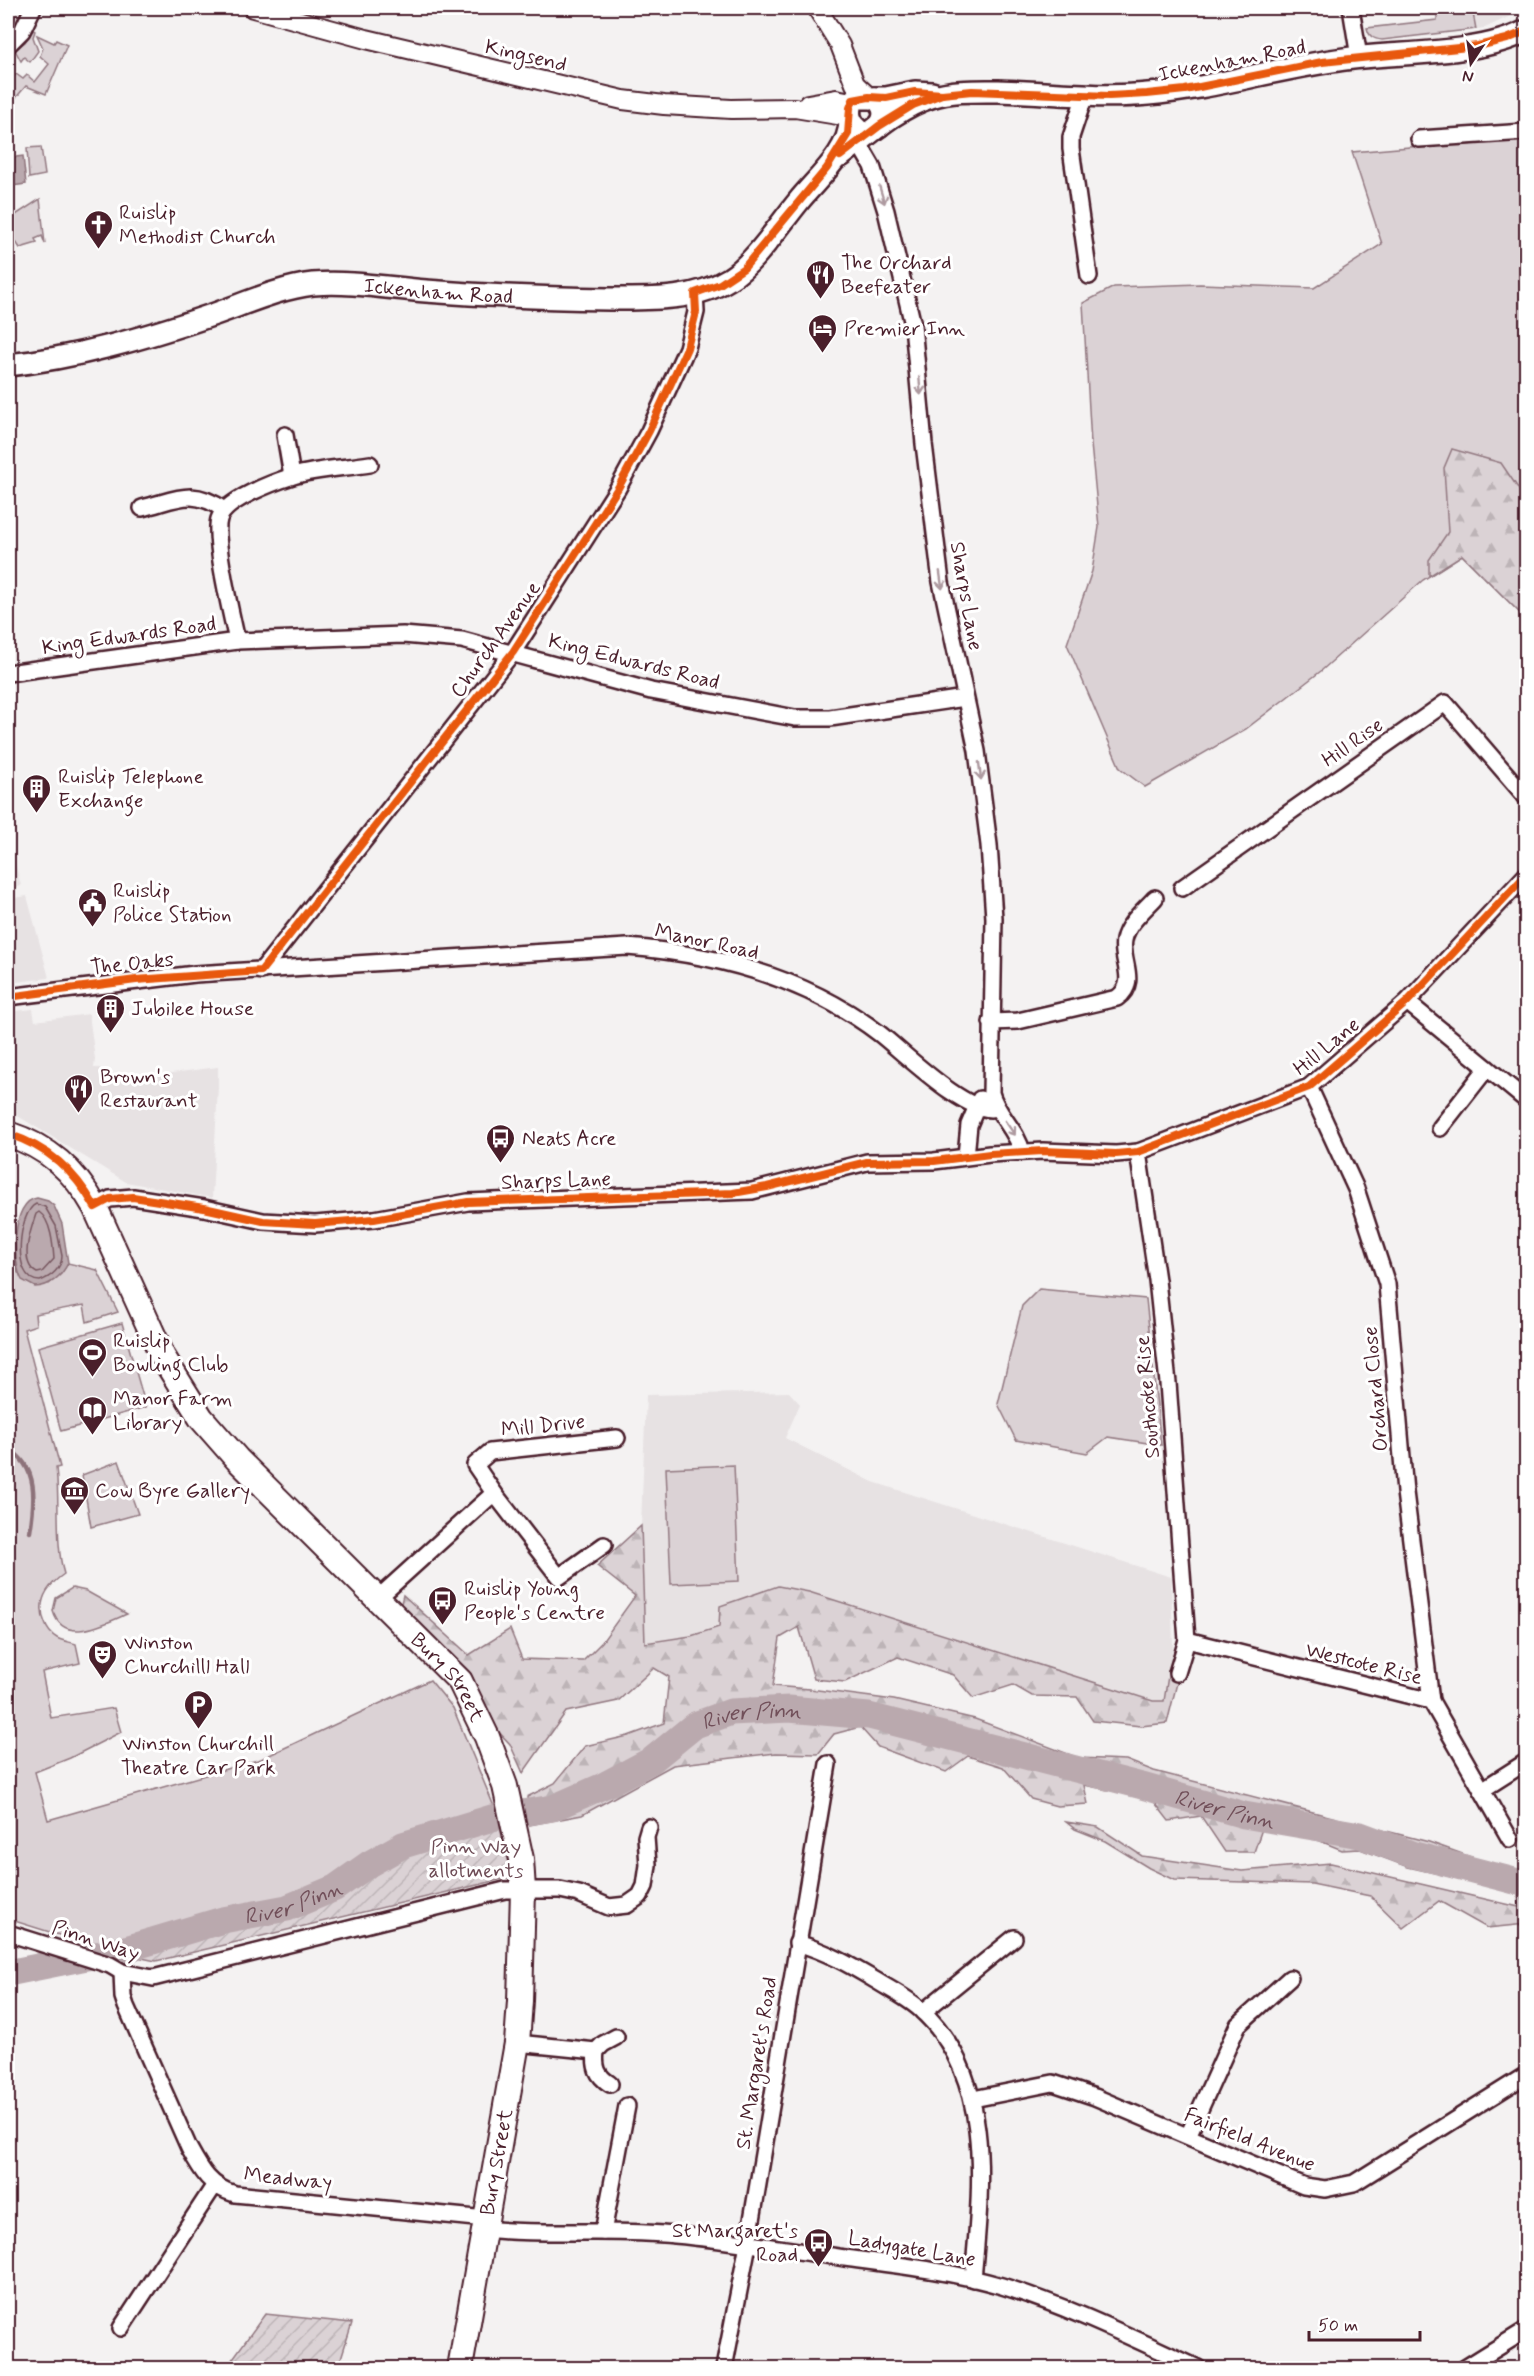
<svg xmlns="http://www.w3.org/2000/svg" width="1534" height="2376" font-family="Mynerve,sans-serif">
<defs>
<pattern id="forest-firs" width="22" height="20" patternUnits="userSpaceOnUse" patternTransform="scale(1.5)"><rect width="22" height="20" fill="#dbd2d5"/><path d="M5 1l3.5 6h-7zM16 11l3.5 6h-7z" fill="#bdb4b7"/></pattern>
<pattern id="garden-furrows" width="10" height="10" patternUnits="userSpaceOnUse" patternTransform="scale(1.5)"><rect width="10" height="10" fill="#dbd2d5"/><path d="M-1 1l2-2M0 10L10 0M9 11l2-2" fill="none" stroke="#bdb4b7"/></pattern>
</defs>
<rect width="100%" height="100%" fill="#f4f2f2"/>
<filter id="ink" filterUnits="userSpaceOnUse"><feTurbulence type="fractalNoise" baseFrequency=".0167" numOctaves="2"/><feDisplacementMap in="SourceGraphic" scale="12" xChannelSelector="R" yChannelSelector="G"/><feConvolveMatrix kernelMatrix="1 2 1 2 8 2 1 2 1" color-interpolation-filters="sRGB"/></filter>
<g filter="url(#ink)">
<g fill="#e7e2e3">
<polygon points="1472,8 1525,8 1525,9 1485,28 1476,29"/>
<polygon points="8,834 21,886 8,889"/>
<polygon points="27,896 49,978 8,983 8,899"/>
<polygon points="33,1009 35,1021 89,1014 95,1059 94,1068 100,1068 102,1082 218,1067 218,1087 212,1198 126,1182 8,1110 8,1012"/>
<polygon points="789,1392 800,1404 785,1438 873,1482 1171,1577 1173,1648 1164,1701 1153,1701 809,1592 691,1636 645,1643 641,1526 646,1395"/>
</g>
<g fill="#dbd2d5" stroke="#927880" stroke-width="1.5">
<path d="M1442,8H1472L1476,29L1382,40C1374,39 1369,37 1367,28L1437,20V13Z"/>
<polygon points="33,30 35,31 33,37 38,51 30,62 24,57 21,61 15,50 25,42"/>
<polygon points="37,35 54,43 56,40 67,45 46,94 26,86 8,107 8,84 16,74 23,79 27,75 35,82 49,64 40,56 43,48"/>
<polygon points="1526,137 1526,619 1462,555 1423,580 1321,671 1246,729 1145,787 1120,768 1067,644 1092,571 1099,527 1091,444 1083,303 1114,287 1200,284 1314,288 1382,244 1352,152"/>
<polygon points="41,147 45,175 29,178 27,148"/>
<polygon points="40,199 45,244 42,236 35,239 37,243 20,248 12,236 8,238 8,220"/>
<path d="M8,1252L14,1255L18,1273L49,1284L61,1274L68,1263L97,1270L118,1312L87,1322L84,1305L35,1314L36,1325L24,1329L60,1467L56,1468C60,1501 55,1545 64,1574C47,1586 36,1602 45,1623C47,1629 52,1635 57,1638C62,1641 70,1642 76,1644L80,1663L42,1672L51,1718L114,1708L121,1732L70,1758L35,1772L48,1820L261,1759L430,1680L453,1708L498,1816L403,1845L369,1864L335,1888L287,1908L223,1920L126,1949L101,1948L8,1919Z"/>
<polygon points="1039,1289 1146,1299 1161,1445 1108,1437 1087,1453 1016,1440 998,1404 1022,1306"/>
<polygon points="122,1323 146,1407 61,1431 38,1347"/>
<polygon points="119,1461 138,1514 91,1527 82,1475"/>
<polygon points="734,1465 739,1581 671,1584 666,1468"/>
<path d="M72,1588L86,1591L127,1614C104,1624 63,1646 53,1611L56,1598Z"/>
</g>
<g fill="url(#forest-firs)" stroke="#927880" stroke-width="1.5">
<polygon points="1452,449 1501,463 1526,500 1526,619 1462,555 1429,576 1429,560 1448,532 1444,468"/>
<polygon points="641,1526 645,1643 691,1636 719,1627 720,1606 778,1586 809,1592 1153,1701 1164,1701 1168,1676 1178,1679 1167,1723 1141,1726 1093,1721 1077,1697 1032,1696 1013,1685 973,1698 953,1675 898,1657 845,1682 814,1679 799,1627 780,1638 773,1686 810,1689 894,1700 975,1719 1079,1758 1126,1760 1154,1771 1429,1842 1485,1862 1526,1871 1526,1924 1487,1928 1439,1901 1403,1928 1370,1896 1312,1884 1174,1880 1149,1868 1105,1841 1075,1829 1066,1822 1098,1827 1142,1856 1242,1871 1331,1863 1519,1907 1518,1892 1408,1867 1360,1849 1342,1850 1303,1834 1263,1826 1254,1852 1225,1852 1201,1816 1169,1821 1152,1799 1084,1785 1088,1804 1057,1806 1031,1799 1003,1767 968,1756 946,1772 878,1747 860,1727 834,1734 818,1754 776,1753 673,1765 582,1815 529,1825 527,1797 555,1783 585,1746 628,1736 664,1723 669,1677 654,1668 618,1701 566,1712 523,1773 510,1744 495,1728 471,1674 399,1612 403,1595 469,1655 510,1629 522,1659 583,1661 602,1642 635,1596 597,1566"/>
</g>
<g fill="url(#garden-furrows)" stroke="#927880" stroke-width="1.5">
<polygon points="499,1822 511,1877 156,1961 127,1955 224,1926 288,1914 336,1893 370,1870 404,1851"/>
<polygon points="265,2314 352,2323 338,2368 226,2368"/>
</g>
<g fill="#baa9ae" stroke="#8d727a" stroke-width="1.5">
<polygon points="23,156 26,184 12,186 9,158"/>
<path d="M37,1198L48,1201L54,1206L62,1224L68,1263C62,1276 49,1287 35,1287L22,1280C12,1262 11,1201 37,1198Z"/>
</g>
<g fill="none" stroke-linecap="round" stroke-linejoin="round">
<g stroke="#77565f" stroke-width="1.5">
<path d="M36,1204L45,1207L56,1226L62,1256C62,1268 51,1277 40,1281C10,1281 19,1211 36,1204Z"/>
<path d="M39,1212C51,1220 53,1245 54,1259L42,1272L37,1273C18,1263 31,1229 36,1214Z"/>
</g>
<path stroke="#8d727a" stroke-width="4.5" d="M8,1449C39,1466 35,1501 30,1532"/>
<path stroke="#baa9ae" stroke-width="27" id="s1" d="M8,1973L126,1949L223,1920L287,1908L335,1888L369,1864L403,1845L492,1818L553,1808L603,1786L652,1760L695,1725L731,1712L789,1709L869,1716L1142,1786L1244,1815L1360,1835L1411,1854L1526,1884"/>
<defs>
<g id="minor">
<polyline points="1351,8 1359,57"/>
<polyline points="8,45 22,31 33,8"/>
<polyline points="1085,95 1071,137 1071,149 1089,276"/>
<polyline points="1419,139 1526,132"/>
<path d="M858,142L872,166L886,211L913,325L924,444L941,582L977,751L989,845L994,918L991,1093C997,1115 1017,1130 1022,1152"/>
<polyline points="285,435 292,476"/>
<path d="M142,508C176,500 192,487 224,510"/>
<path d="M237,641C232,617 213,539 219,519C225,500 274,482 293,476C317,469 345,468 370,464"/>
<polyline points="8,673 237,641 403,635 462,640 651,691 795,718 830,718 965,698"/>
<polyline points="1182,888 1445,703 1526,797"/>
<polyline points="261,971 513,652 618,488 649,431 687,348 696,312 695,293"/>
<path d="M8,997L195,974L627,947C717,954 808,979 880,1034C902,1051 970,1118 996,1108"/>
<polyline points="1407,1002 1526,1100"/>
<path d="M991,1022L1018,1021L1117,998C1139,982 1120,961 1124,940C1127,924 1144,910 1155,898"/>
<polyline points="1309,1087 1356,1189 1387,1284 1405,1492 1431,1701"/>
<polyline points="1440,1128 1487,1068"/>
<polyline points="1138,1152 1157,1280 1168,1383 1187,1640 1177,1673"/>
<polyline points="966,1156 969,1125 980,1099"/>
<polyline points="95,1207 110,1199 133,1197 204,1208 263,1221 315,1224 374,1219 468,1202 752,1191 867,1162 934,1161 990,1154 1043,1151 1116,1154 1138,1152 1309,1087 1407,1002 1526,875"/>
<polyline points="494,1493 559,1577 604,1545"/>
<polyline points="377,1599 494,1493 475,1465 490,1452 617,1438"/>
<polyline points="1187,1640 1431,1701 1510,1839"/>
<polyline points="1482,1790 1526,1762"/>
<polyline points="8,1933 110,1965 122,1972 153,1978 505,1890 560,1890 579,1894 609,1907 627,1905 640,1896 645,1886 648,1865 646,1837 649,1827"/>
<path d="M797,1943C825,1951 850,1965 875,1980C891,1990 908,1998 921,2010C995,2078 981,2189 973,2279"/>
<path d="M122,1972L123,1997L126,2006L189,2148C201,2170 210,2187 235,2194L486,2219"/>
<polyline points="923,2012 1014,1938"/>
<polyline points="517,2043 596,2051"/>
<path d="M610,2084C597,2076 594,2067 596,2051L603,2044L616,2037"/>
<polyline points="973,2099 1053,2083 1095,2097 1304,2186 1325,2189 1354,2183 1526,2075"/>
<polyline points="1188,2136 1238,2025 1290,1978"/>
<path d="M484,2229C547,2236 611,2228 675,2235C732,2240 789,2250 845,2258C897,2265 951,2271 1002,2286C1070,2307 1134,2339 1198,2368"/>
<polyline points="603,2232 627,2106"/>
<polyline points="121,2328 214,2186"/>
<polyline points="724,2368 748,2244 828,1764"/>
<polyline points="1465,2368 1526,2330"/>
</g>
<g id="tertiary">
<polyline points="253,8 366,39 623,100 664,105 731,109 795,108 850,117"/>
<polyline points="817,8 840,45 855,84 869,97"/>
<polyline points="808,104 836,99 851,102"/>
</g>
<g id="secondary">
<polyline points="874,98 886,98 915,92 932,93"/>
<path d="M859,130C849,122 848,113 851,102L859,98H874C885,105 887,116 879,126"/>
<path d="M841,156C868,135 898,107 931,97C953,90 976,91 999,91C1048,92 1099,99 1148,94C1220,88 1289,64 1362,57C1413,52 1481,54 1526,31"/>
<path id="s2" d="M8,365C76,358 144,338 209,316C242,305 278,288 313,284C351,281 388,288 426,291C487,296 549,298 610,299C649,299 694,301 729,279C753,265 780,224 798,202C816,179 851,151 850,120"/>
</g>
<g id="primary">
<path id="s3" d="M8,1134C48,1147 74,1170 95,1207L163,1357L201,1418L237,1459L460,1681L487,1737L505,1786L521,1859L523,1890L520,2001L517,2043L460,2368"/>
</g>
</defs>
<use href="#minor" stroke="#4a1f2b" stroke-width="20"/>
<use href="#tertiary" stroke="#4a1f2b" stroke-width="22"/>
<use href="#secondary" stroke="#4a1f2b" stroke-width="26"/>
<use href="#primary" stroke="#4a1f2b" stroke-width="28"/>
<use href="#minor" stroke="#fff" stroke-width="15"/>
<use href="#tertiary" stroke="#fff" stroke-width="18"/>
<use href="#secondary" stroke="#fff" stroke-width="21"/>
<use href="#primary" stroke="#fff" stroke-width="24"/>
<defs>
<g id="cycleway">
<polyline points="840,156 879,126 913,105 942,94 972,91 1109,96 1147,94 1185,90 1322,62 1478,46 1507,39 1526,31"/>
<polyline points="8,997 136,980 261,971 513,652 618,488 649,431 687,348 696,312 695,293 720,284 744,268 827,168 848,134 850,108 853,100 869,97 886,98 915,92 942,94"/>
<path d="M8,1134C48,1147 74,1170 95,1207L110,1199L133,1197L204,1208L263,1221L315,1224L374,1219L468,1202L733,1193L767,1187L867,1162L934,1161L990,1154L1043,1151L1116,1154L1138,1152L1309,1087L1407,1002L1526,875"/>
</g>
</defs>
<use href="#cycleway" stroke="#fff" stroke-width="11"/>
<use href="#cycleway" stroke="#e8590c" stroke-width="8"/>
</g>
<defs><path id="oneway-shaft" d="M-6 0H5M1.5-3L5.5 0L1.5 3" fill="none" stroke-width="1.6" stroke-linecap="round" stroke-linejoin="round" transform="scale(1.5)"/></defs>
<g stroke="#ae9aa0">
<use href="#oneway-shaft" transform="translate(882 195) rotate(73)"/>
<use href="#oneway-shaft" transform="translate(920 386) rotate(85)"/>
<use href="#oneway-shaft" transform="translate(941 580) rotate(82)"/>
<use href="#oneway-shaft" transform="translate(980 771) rotate(83)"/>
<use href="#oneway-shaft" transform="translate(1010 1128) rotate(55)"/>
</g>
</g>
<defs>
<symbol id="church-pin" viewBox="-11 -11 22 30"><path d="M0 17L-7.5 6A9.5 9.5 0 1 1 7.5 6Z" fill="#4a1f2b" stroke="#fff"/><path d="M-1.2-6h2.4v3.5h3.3v2.4h-3.3V6h-2.4V-.1h-3.3v-2.4h3.3Z" fill="#fff"/></symbol>
<symbol id="restaurant-pin" viewBox="-11 -11 22 30"><path d="M0 17L-7.5 6A9.5 9.5 0 1 1 7.5 6Z" fill="#4a1f2b" stroke="#fff"/><path d="M-5-6h1v4h1v-4h1v4h1v-4h1v5L-1.5 .5V6h-2V.5L-5-1ZM5-6V6H3V1.5H1.5Q1.5-4 5-6Z" fill="#fff"/></symbol>
<symbol id="hotel-pin" viewBox="-11 -11 22 30"><path d="M0 17L-7.5 6A9.5 9.5 0 1 1 7.5 6Z" fill="#4a1f2b" stroke="#fff"/><path d="M-6-4.5h1.5V1H6V5H4.5V3h-9V5H-6ZM-4 0a1.8 1.8 0 1 1 3.6 0ZM.5 0V-2.5h3Q6-2.5 6 0Z" fill="#fff"/></symbol>
<symbol id="building-pin" viewBox="-11 -11 22 30"><path d="M0 17L-7.5 6A9.5 9.5 0 1 1 7.5 6Z" fill="#4a1f2b" stroke="#fff"/><path d="M-4-6H4V6H1V3H-1V6H-4ZM-2.5-4.3h1.7v1.8h-1.7ZM.8-4.3h1.7v1.8H.8ZM-2.5-1h1.7V.8h-1.7ZM.8-1h1.7V.8H.8Z" fill="#fff"/></symbol>
<symbol id="civic-pin" viewBox="-11 -11 22 30"><path d="M0 17L-7.5 6A9.5 9.5 0 1 1 7.5 6Z" fill="#4a1f2b" stroke="#fff"/><path d="M-.6-6.5H3V-4.5H.6V-3L4-1V1h2V6H-6V1h2V-1L-.6-3ZM-1.2 2.5V6h2.4V2.5Z" fill="#fff"/></symbol>
<symbol id="bus-pin" viewBox="-11 -11 22 30"><path d="M0 17L-7.5 6A9.5 9.5 0 1 1 7.5 6Z" fill="#4a1f2b" stroke="#fff"/><path d="M-5-6H5V4H4V6H2V4H-2V6H-4V4H-5ZM-3.5-4V0h7V-4ZM-3.5 1.2v1.5H-2V1.2ZM2 1.2v1.5H3.5V1.2Z" fill="#fff"/></symbol>
<symbol id="stadium-pin" viewBox="-11 -11 22 30"><path d="M0 17L-7.5 6A9.5 9.5 0 1 1 7.5 6Z" fill="#4a1f2b" stroke="#fff"/><path d="M0-5a6.5 5 0 1 0 0 10a6.5 5 0 1 0 0-10ZM-3.5-1.8h7v3.6h-7Z" fill="#fff"/></symbol>
<symbol id="library-pin" viewBox="-11 -11 22 30"><path d="M0 17L-7.5 6A9.5 9.5 0 1 1 7.5 6Z" fill="#4a1f2b" stroke="#fff"/><path d="M-6-4Q-3-5.5-.7-3.5V5Q-3 3-6 4ZM6-4Q3-5.5 .7-3.5V5Q3 3 6 4Z" fill="#fff"/></symbol>
<symbol id="museum-pin" viewBox="-11 -11 22 30"><path d="M0 17L-7.5 6A9.5 9.5 0 1 1 7.5 6Z" fill="#4a1f2b" stroke="#fff"/><path d="M0-6L6-3V-2H-6V-3ZM-5-1h2V3h-2ZM-1-1h2V3h-2ZM3-1h2V3H3ZM-6 4H6V6H-6Z" fill="#fff"/></symbol>
<symbol id="theatre-pin" viewBox="-11 -11 22 30"><path d="M0 17L-7.5 6A9.5 9.5 0 1 1 7.5 6Z" fill="#4a1f2b" stroke="#fff"/><path d="M-5-5.5Q0-4 5-5.5V0Q5 5 0 6Q-5 5-5 0ZM-3.3-2.5H-1v1.5H-3.3ZM1-2.5H3.3v1.5H1ZM-2.8 1Q0 5.5 2.8 1Z" fill="#fff"/></symbol>
<symbol id="parking-pin" viewBox="-11 -11 22 30"><path d="M0 17L-7.5 6A9.5 9.5 0 1 1 7.5 6Z" fill="#4a1f2b" stroke="#fff"/><path d="M-3.5-5.5H1a3.5 3.5 0 0 1 0 7H-1V5.5H-3.5ZM-1-3.4V-.6H.8a1.4 1.4 0 0 0 0-2.8Z" fill="#fff"/></symbol>
</defs>
<g fill-rule="evenodd">
<use href="#church-pin" x="82" y="208" width="33" height="45"/>
<use href="#restaurant-pin" x="804" y="258" width="33" height="45"/>
<use href="#hotel-pin" x="806" y="312" width="33" height="45"/>
<use href="#building-pin" x="20" y="772" width="33" height="45"/>
<use href="#civic-pin" x="76" y="886" width="33" height="45"/>
<use href="#building-pin" x="94" y="992" width="33" height="45"/>
<use href="#restaurant-pin" x="62" y="1072" width="33" height="45"/>
<use href="#bus-pin" x="484" y="1122" width="33" height="45"/>
<use href="#stadium-pin" x="76" y="1336" width="33" height="45"/>
<use href="#library-pin" x="76" y="1394" width="33" height="45"/>
<use href="#museum-pin" x="58" y="1474" width="33" height="45"/>
<use href="#bus-pin" x="426" y="1584" width="33" height="45"/>
<use href="#theatre-pin" x="86" y="1638" width="33" height="45"/>
<use href="#parking-pin" x="182" y="1688" width="33" height="45"/>
<use href="#bus-pin" x="802" y="2226" width="33" height="45"/>
</g>
<g text-anchor="middle" stroke-width="6" stroke-linejoin="round" paint-order="stroke">
<g font-size="21" fill="#4a1f2b" stroke="#fff">
<text transform="translate(526 55) rotate(13)" y="7">Kingsend</text>
<text transform="translate(1232 60) rotate(-11)" y="7">Ickenham Road</text>
<text dy="7" stroke="none"><textPath href="#s2" startOffset="442">Ickenham Road</textPath></text>
<text transform="translate(967 596) rotate(80)" y="7">Sharps Lane</text>
<text transform="translate(129 635) rotate(-8)" y="7">King Edwards Road</text>
<text transform="translate(495 639) rotate(-54)" y="7">Church Avenue</text>
<text transform="translate(634 661) rotate(14)" y="7">King Edwards Road</text>
<text transform="translate(1352 742) rotate(-35)" y="7">Hill Rise</text>
<text transform="translate(707 941) rotate(12)" y="7">Manor Road</text>
<text transform="translate(132 963) rotate(-6)" y="7">The Oaks</text>
<text transform="translate(1326 1046) rotate(-39)" y="7">Hill Lane</text>
<text transform="translate(556 1180) rotate(-2)" y="7">Sharps Lane</text>
<text transform="translate(1375 1389) rotate(-95)" y="7">Orchard Close</text>
<text transform="translate(1147 1397) rotate(-95)" y="7">Southcote Rise</text>
<text transform="translate(543 1425) rotate(-6)" y="7">Mill Drive</text>
<text transform="translate(1364 1663) rotate(14)" y="7">Westcote Rise</text>
<text dy="7" stroke="none"><textPath href="#s3" startOffset="712">Bury Street</textPath></text>
<text transform="translate(96 1940) rotate(18)" y="7">Pinn Way</text>
<text transform="translate(756 2063) rotate(-81)" y="7">St. Margaret's Road</text>
<text transform="translate(1250 2139) rotate(22)" y="7">Fairfield Avenue</text>
<text transform="translate(496 2162) rotate(-80)" y="7">Bury Street</text>
<text transform="translate(288 2178) rotate(6)" y="7">Meadway</text>
<text transform="translate(912 2248) rotate(10)" y="7">Ladygate Lane</text>
</g>
<g font-size="21" fill="#4a1f2b" stroke="#fff" text-anchor="start">
<text x="119" y="219">Ruislip<tspan x="119" dy="24">Methodist Church</tspan></text>
<text x="841" y="269">The Orchard<tspan x="841" dy="24">Beefeater</tspan></text>
<text x="844" y="335">Premier Inn</text>
<text x="58" y="783">Ruislip Telephone<tspan x="58" dy="24">Exchange</tspan></text>
<text x="113" y="897">Ruislip<tspan x="113" dy="24">Police Station</tspan></text>
<text x="131" y="1015">Jubilee House</text>
<text x="100" y="1083">Brown's<tspan x="100" dy="24">Restaurant</tspan></text>
<text x="522" y="1145">Neats Acre</text>
<text x="113" y="1347">Ruislip<tspan x="113" dy="24">Bowling Club</tspan></text>
<text x="113" y="1405">Manor Farm<tspan x="113" dy="24">Library</tspan></text>
<text x="95" y="1497">Cow Byre Gallery</text>
<text x="464" y="1595">Ruislip Young<tspan x="464" dy="24">People's Centre</tspan></text>
<text x="124" y="1649">Winston<tspan x="124" dy="24">Churchilll Hall</tspan></text>
<text x="198" y="1750" text-anchor="middle">Winston Churchill<tspan x="198" dy="24">Theatre Car Park</tspan></text>
<text x="798" y="2237" text-anchor="end">St Margaret's<tspan x="798" dy="24">Road</tspan></text>
</g>
<g font-size="21" fill="#6e4c56" stroke="#fff">
<text x="476" y="1853">Pinn Way<tspan x="476" dy="24">allotments</tspan></text>
</g>
<g font-size="22" font-style="italic" fill="#714f59" stroke="#fff">
<text dy="8" stroke="none"><textPath href="#s1" startOffset="798">River Pinn</textPath></text>
<text dy="8" stroke="none"><textPath href="#s1" startOffset="1284">River Pinn</textPath></text>
<text dy="8" stroke="none"><textPath href="#s1" startOffset="294">River Pinn</textPath></text>
</g>
</g>
<rect width="1534" height="2376" fill="none" stroke="#fff" stroke-width="30"/>
<rect x="15" y="15" width="1504" height="2346" fill="none" stroke="#4a1f2b" stroke-width="2" filter="url(#ink)"/>
<g transform="translate(1471 63) rotate(193)" stroke="#ffffff" stroke-width="4.5" paint-order="stroke">
<path d="M0-4.5L10 22L0 15L-10 22Z" fill="#4a1f2b"/>
<text y="-9" font-size="16" font-weight="bold" text-anchor="middle" fill="#4a1f2b">N</text>
</g>
<path d="M1309 2331v9h111v-9" fill="none" stroke="#4a1f2b" stroke-width="3"/>
<text x="1318" y="2331" font-size="18" fill="#4a1f2b" stroke="#ffffff" stroke-width="4.5" paint-order="stroke">50 m</text>
</svg>
